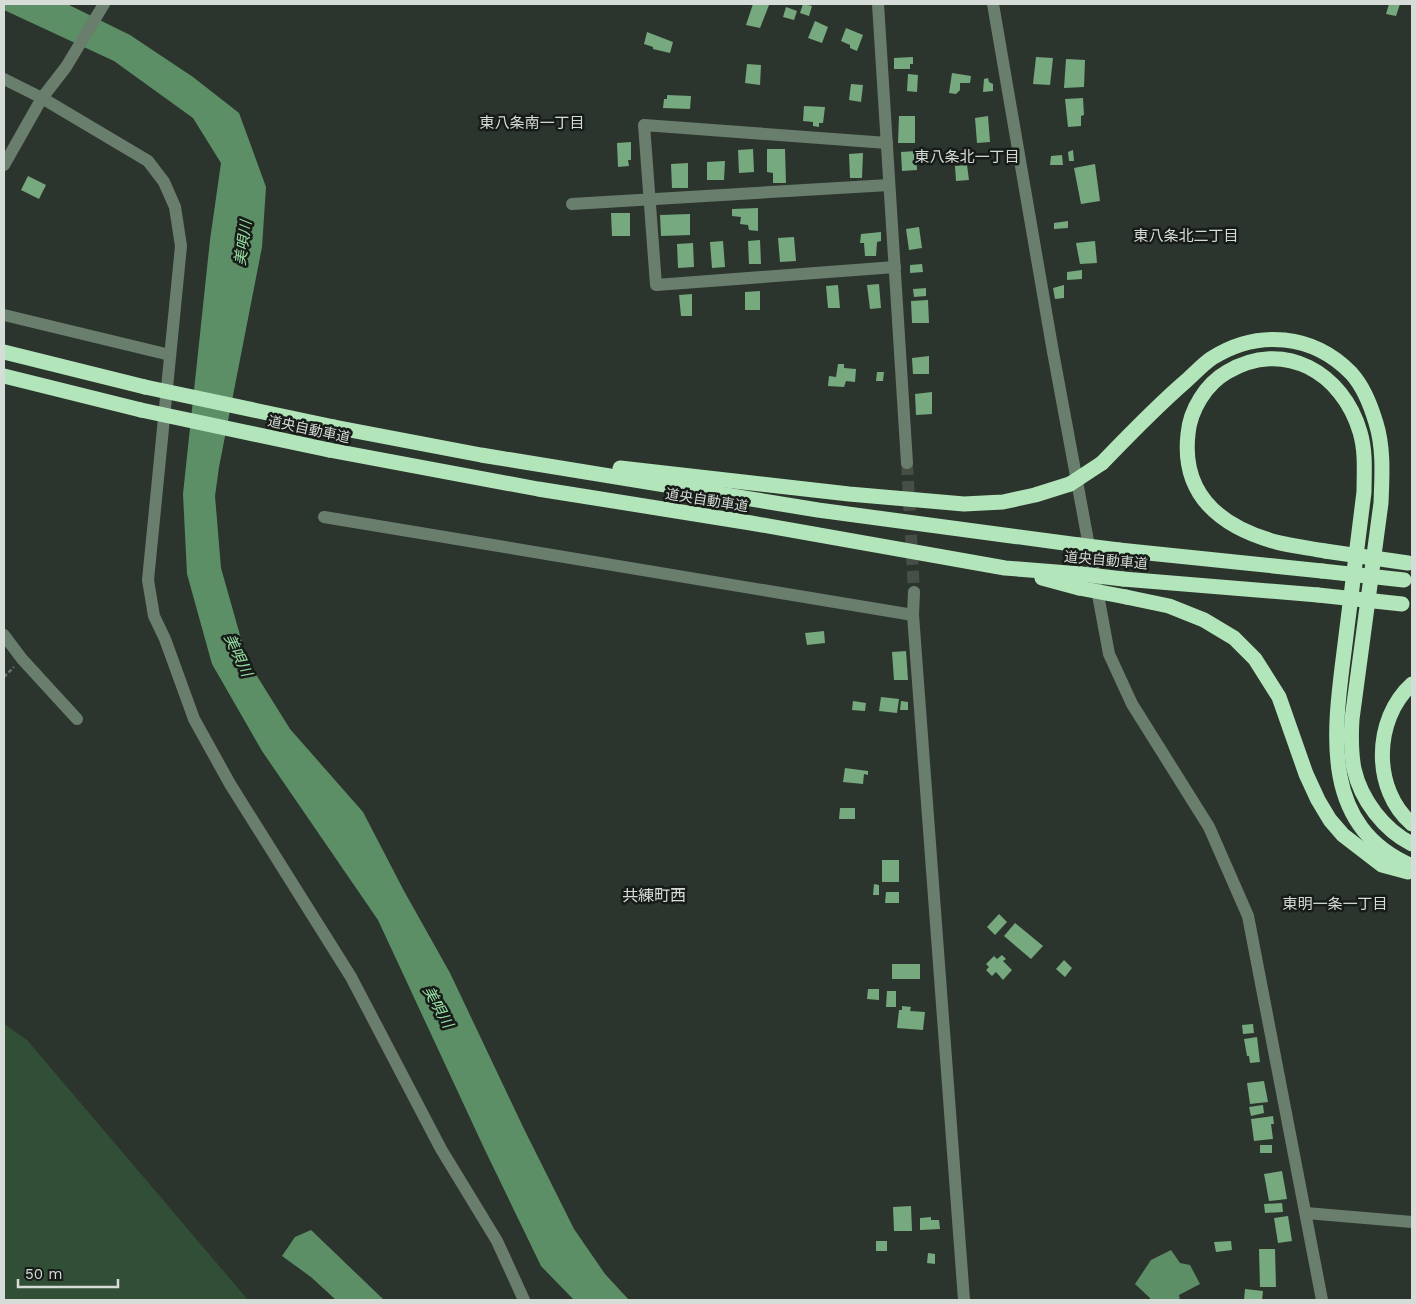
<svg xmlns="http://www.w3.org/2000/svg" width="1416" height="1304" font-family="'Work Sans','Noto Sans JP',sans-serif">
<rect width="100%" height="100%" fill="#2c352d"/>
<polygon fill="#314f36" points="4,1024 27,1040 248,1300 4,1300"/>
<g fill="#5d8f66">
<polygon points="4,4 67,4 130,35 193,77 239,113 266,187 262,247 219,467 215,496 221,568 247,660 290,729 363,812 404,891 450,973 524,1129 574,1229 605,1274 629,1300 574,1300 541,1266 484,1148 378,920 262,751 212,664 187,574 183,494 210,240 221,163 193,118 114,61 4,10"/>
<polygon points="311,1230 384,1300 336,1300 311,1277 282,1256 295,1237"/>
<polygon points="1171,1250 1180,1263 1190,1265 1200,1284 1179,1295 1180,1300 1150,1300 1150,1298 1135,1284 1151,1260"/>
</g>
<g fill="#77a97f">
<polygon points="753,4 769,5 760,28 746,25"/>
<polygon points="803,4 812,6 809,16 800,13"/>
<polygon points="1389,4 1400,4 1396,16 1386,14"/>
<polygon points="786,7 797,11 794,20 783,17"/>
<polygon points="815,21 828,27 822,43 808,38"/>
<polygon points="846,28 863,35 857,51 850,48 850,45 841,41"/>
<polygon points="647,32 673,42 670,53 653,49 653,47 644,44"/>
<polygon points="913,57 913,64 910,64 910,69 894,69 894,58"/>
<polygon points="1036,57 1053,58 1050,85 1033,84"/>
<polygon points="1066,59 1085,60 1084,87 1064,88"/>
<polygon points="747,64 761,65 760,85 745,83"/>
<polygon points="952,73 971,76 970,83 960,83 960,90 956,94 949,93"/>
<polygon points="908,74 918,75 917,92 907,91"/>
<polygon points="988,78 989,82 993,84 993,91 983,92 984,79"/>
<polygon points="851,84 863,85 861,102 849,100"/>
<polygon points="667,95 691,96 690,109 663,108 664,99 667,99"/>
<polygon points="1083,98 1084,115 1081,116 1081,126 1068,127 1065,99"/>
<polygon points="804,106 825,107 823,123 819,123 819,127 813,126 813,122 803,121"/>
<polygon points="899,116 915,116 915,143 898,143"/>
<polygon points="988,116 990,142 977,143 975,118"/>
<polygon points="631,142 631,160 628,160 629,166 618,167 617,143"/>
<polygon points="753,149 754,172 739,173 738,150"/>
<polygon points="767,149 785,149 786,183 773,183 773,173 767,172"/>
<polygon points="1073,150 1074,161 1069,161 1068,152"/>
<polygon points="916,151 917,170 902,171 901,152"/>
<polygon points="863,153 862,178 850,178 849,154"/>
<polygon points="1062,155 1063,165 1050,165 1051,156"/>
<polygon points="725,161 724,180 707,180 707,162"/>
<polygon points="688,163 688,188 672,188 671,164"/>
<polygon points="1095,164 1100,201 1081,204 1074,168"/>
<polygon points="967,165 969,180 956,181 955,166"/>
<polygon points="28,176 46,185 39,199 21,190"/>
<polygon points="758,208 758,231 749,230 748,225 740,224 741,217 732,216 732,209"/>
<polygon points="611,213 630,213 630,236 612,236"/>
<polygon points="690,214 690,235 661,236 660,215"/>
<polygon points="1068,221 1068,228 1054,229 1054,223"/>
<polygon points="919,227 922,248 909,250 906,229"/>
<polygon points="881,232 881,241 877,242 876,256 865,256 864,243 860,243 861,234"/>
<polygon points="794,237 796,261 780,262 778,238"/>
<polygon points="760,240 761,264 749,264 748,241"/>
<polygon points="723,241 725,267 712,268 710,242"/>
<polygon points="1095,241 1097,263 1080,264 1076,243"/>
<polygon points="693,243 694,267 678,268 677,244"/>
<polygon points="922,264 923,272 910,273 910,265"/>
<polygon points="1082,270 1082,279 1067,280 1067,272"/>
<polygon points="879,284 881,308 870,309 867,285"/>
<polygon points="838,285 840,308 828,308 826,286"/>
<polygon points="1064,285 1064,298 1055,299 1053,288"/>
<polygon points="926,288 926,296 914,297 913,289"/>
<polygon points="760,291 760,310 745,310 745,292"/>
<polygon points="692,294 692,316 681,316 679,295"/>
<polygon points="928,300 929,323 912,323 911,301"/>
<polygon points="929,356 929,374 913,374 912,358"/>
<polygon points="838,364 844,364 844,368 856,369 855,382 846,381 844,387 828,386 829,376 836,377"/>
<polygon points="877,372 884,372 883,381 876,381"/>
<polygon points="932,392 932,414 916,415 915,394"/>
<polygon points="824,631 825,643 807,645 805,633"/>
<polygon points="906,651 908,680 894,680 892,652"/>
<polygon points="881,697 899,699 897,713 879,711"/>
<polygon points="853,701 866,703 865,711 852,710"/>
<polygon points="901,701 908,702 908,710 900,710"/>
<polygon points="845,768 868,771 868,775 864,774 863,784 843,782"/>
<polygon points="840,808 855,808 855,819 839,819"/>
<rect x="882" y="860" width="17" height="22"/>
<polygon points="874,884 879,885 879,895 873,895"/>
<polygon points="886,892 899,892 899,903 885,903"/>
<polygon points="999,914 1007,922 995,935 987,927"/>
<polygon points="1015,923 1043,946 1031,959 1004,936"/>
<polygon points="1002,955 1006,959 1003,961 1012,970 1003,980 996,972 992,976 986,970 989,967 986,964 994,956 997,959"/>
<polygon points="1064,960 1072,968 1065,977 1056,969"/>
<rect x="892" y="964" width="28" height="15"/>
<polygon points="868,989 879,989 879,1000 867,999"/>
<polygon points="887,991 896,991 896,1007 886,1007"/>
<polygon points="902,1006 911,1007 910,1011 925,1012 923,1030 897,1028 899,1010 902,1010"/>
<polygon points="1253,1024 1254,1033 1243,1034 1242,1025"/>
<polygon points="1257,1037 1260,1062 1250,1063 1249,1056 1247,1056 1244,1039"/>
<polygon points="1264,1081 1268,1102 1250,1104 1247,1083"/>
<polygon points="1263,1105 1264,1113 1251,1116 1249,1107"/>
<polygon points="1273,1116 1274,1124 1271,1124 1273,1139 1254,1141 1251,1119"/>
<rect x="1260" y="1145" width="12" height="8"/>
<polygon points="1282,1171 1287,1199 1269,1201 1264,1174"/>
<polygon points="1282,1203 1283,1212 1265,1213 1264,1204"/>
<polygon points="911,1206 912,1231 894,1231 893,1207"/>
<polygon points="1288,1216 1292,1241 1278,1243 1274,1218"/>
<polygon points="931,1217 931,1220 939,1220 940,1229 920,1230 920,1218"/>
<rect x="876" y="1241" width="11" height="10"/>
<polygon points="1231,1241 1232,1250 1216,1252 1214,1242"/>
<polygon points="1259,1249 1275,1249 1276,1287 1260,1287"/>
<polygon points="928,1253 935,1254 935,1264 927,1263"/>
<polygon points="1245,1289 1263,1291 1262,1300 1244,1300"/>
</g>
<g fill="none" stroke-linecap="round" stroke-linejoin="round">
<polyline stroke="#464e46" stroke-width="12" stroke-dasharray="12 6" stroke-linecap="butt" points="907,463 914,592"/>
<polyline stroke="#69716a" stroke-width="2.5" stroke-dasharray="4 2.5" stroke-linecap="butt" points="4,677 14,667"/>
<g stroke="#697e6c" stroke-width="12">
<polyline points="878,4 907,463"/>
<polyline points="993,4 1053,352 1109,654 1132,704 1209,827 1248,916 1322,1300"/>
<polyline points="4,79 42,98 148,161 164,182 175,207 181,246 148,580 154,616 165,639 194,719 230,784 351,977 441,1149 497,1241 524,1300"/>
<polyline points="887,143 644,125 656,285 895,267"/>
<polyline points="4,165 42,98 66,67 104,4"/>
<polyline points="572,204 889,185"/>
<polyline points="4,315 170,355"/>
<polyline points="324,517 913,615"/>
<polyline points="914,592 913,615 964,1300"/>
<polyline points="4,635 22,659 77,719"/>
<polyline points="1306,1213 1412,1222"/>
</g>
<g stroke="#b2e6ba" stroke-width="15">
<polyline points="4,352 145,387"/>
<polyline points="4,376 141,410"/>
<polyline points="334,427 481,455 818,510 1079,545"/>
<polyline points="329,450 538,489 751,523 1005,568 1081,574"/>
<path d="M1102,463C1129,435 1157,406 1186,381C1195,373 1203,364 1212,358C1258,329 1313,334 1351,373C1363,386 1371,406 1376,423C1384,448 1382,477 1381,503L1352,719C1351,735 1351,753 1354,769C1361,800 1384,830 1412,844"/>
<polyline points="620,468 849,494 964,504 1003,502 1035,495 1070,484"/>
<polyline points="1119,550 1322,571"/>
<path d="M1325,551C1309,548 1292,546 1276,542C1221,527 1181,495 1188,434C1190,410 1206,384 1227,372C1284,338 1343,373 1360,432C1366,452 1364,473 1364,492C1358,540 1352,588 1346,636C1336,720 1314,824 1412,866"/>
<polyline points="1042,578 1079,588"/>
<polyline points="1123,579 1318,595"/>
<polyline points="1126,597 1169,606 1204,620 1234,638 1255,659 1279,697 1306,774 1318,800 1330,820 1343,835 1382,865 1408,872"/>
<path d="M1412,684C1373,719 1372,790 1412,824"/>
</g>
<g stroke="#b2e6ba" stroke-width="15">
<polyline points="145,387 334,427"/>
<polyline points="141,410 329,450"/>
<polyline points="1070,484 1102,463"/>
<polyline points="1079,545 1119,550"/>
<polyline points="1325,551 1408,563"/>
<polyline points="1322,571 1404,580"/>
<polyline points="1081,574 1123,579"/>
<polyline points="1079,588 1126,597"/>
<polyline points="1318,595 1402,604"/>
</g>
</g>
<g text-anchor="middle" stroke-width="5" stroke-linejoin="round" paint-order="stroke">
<g font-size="14" fill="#d6dcd7" stroke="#171c18">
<text transform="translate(309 429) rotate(12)" y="5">道央自動車道</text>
<text transform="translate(707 500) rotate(9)" y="5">道央自動車道</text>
<text transform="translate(1106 560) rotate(5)" y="5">道央自動車道</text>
</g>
<g font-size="15" fill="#d6dcd7" stroke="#171c18">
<text x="532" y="128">東八条南一丁目</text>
<text x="967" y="162">東八条北一丁目</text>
<text x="1186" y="241">東八条北二丁目</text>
<text x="1335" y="909">東明一条一丁目</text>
</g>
<g font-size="15" font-style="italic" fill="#98e1a5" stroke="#171c18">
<text transform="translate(243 243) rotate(-82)" y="5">美唄川</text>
<text transform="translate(238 655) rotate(65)" y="5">美唄川</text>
<text transform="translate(438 1007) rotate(61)" y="5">美唄川</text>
</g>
<g font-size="16" fill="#d6dcd7" stroke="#171c18">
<text x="654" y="901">共練町西</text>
</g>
</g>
<rect width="1416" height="1304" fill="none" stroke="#d6dcd7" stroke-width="10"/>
<path d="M18 1279v8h100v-8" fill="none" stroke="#d6dcd7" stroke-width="2.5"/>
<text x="25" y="1279" font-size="15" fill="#d6dcd7" stroke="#171c18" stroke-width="4" paint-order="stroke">50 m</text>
</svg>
